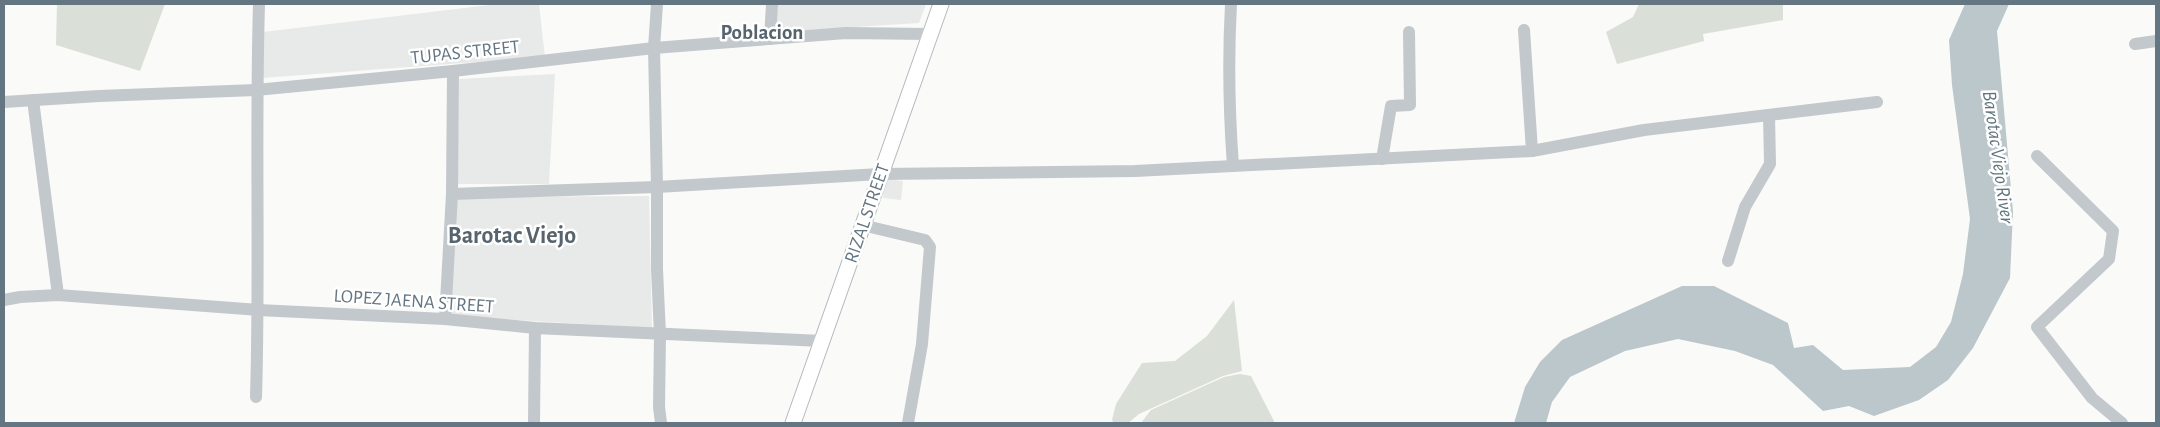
<svg xmlns="http://www.w3.org/2000/svg" width="2160" height="427" font-family="'Alegreya Sans',sans-serif">
<rect width="100%" height="100%" fill="#fafaf8"/>
<g fill="#e8e9e9">
<polygon points="498,4 539,4 545,57 262,78 263,32"/>
<polygon points="776,4 926,4 919,23 774,32"/>
<polygon points="555,74 549,184 457,184 459,79"/>
<polygon points="885,179 903,181 901,200 883,198"/>
<polygon points="649,196 652,328 448,316 457,197"/>
</g>
<g fill="#dadfd7">
<polygon points="52,4 165,4 140,71 56,45 57,5"/>
<polygon points="1639,4 1783,4 1783,20 1703,34 1704,41 1617,64 1606,32 1633,17"/>
<polygon points="1234,300 1242,371 1223,376 1139,414 1128,423 1114,423 1112,420 1116,404 1142,363 1175,361 1207,336"/>
<polygon points="1240,374 1251,376 1275,423 1141,423 1151,410 1224,377"/>
</g>
<polygon fill="#bbc7cb" points="1965,4 2009,4 1997,31 2013,212 2010,278 1973,348 1948,380 1919,400 1874,416 1849,406 1823,411 1773,365 1735,351 1678,339 1625,351 1570,377 1552,402 1546,423 1514,423 1525,387 1540,362 1562,340 1682,286 1714,286 1788,323 1794,348 1813,345 1843,370 1910,367 1936,347 1951,322 1963,274 1970,219 1952,85 1949,40"/>
<g fill="none" stroke-linecap="round" stroke-linejoin="round">
<defs>
<polyline id="major" points="793,423 941,4"/>
</defs>
<use href="#major" stroke="#b5babe" stroke-width="17"/>
<g stroke="#c3c8cc" stroke-width="12">
<polyline points="657,4 654,48 657,187 657,269 660,335 659,407 661,423"/>
<path d="M1231,4C1228,58 1229,112 1233,166"/>
<polyline points="1524,30 1532,151"/>
<polyline points="770,39 772,4"/>
<polyline points="2135,44 2156,41"/>
<polyline points="33,100 58,295"/>
<polyline points="4,102 99,96 256,90 453,71 654,48 846,33 930,34"/>
<polyline points="2037,156 2113,231 2109,259 2037,327 2092,398 2122,423"/>
<polyline points="1382,159 1391,106 1410,105 1409,32"/>
<polyline points="452,194 657,187 880,174 1135,171 1532,151 1644,130 1877,102"/>
<polyline points="862,225 925,240 930,247 922,344 908,423"/>
<polyline points="1728,261 1745,207 1770,164 1769,115"/>
<polyline points="4,300 20,297 58,295 258,310 445,319 535,328 822,341"/>
<polyline points="445,319 452,194 453,71"/>
<path d="M256,397C260,266 255,135 259,4"/>
<polyline points="534,423 535,328"/>
</g>
<use href="#major" stroke="#fff" stroke-width="15"/>
</g>
<g text-anchor="middle" stroke-width="5" stroke-linejoin="round" paint-order="stroke">
<g font-size="19" fill="#657683" stroke="#fff">
<text transform="translate(465 51) rotate(-6)" y="7">TUPAS STREET</text>
<text transform="translate(866 213) rotate(-71)" y="7">RIZAL STREET</text>
<text transform="translate(414 300) rotate(4)" y="7">LOPEZ JAENA STREET</text>
</g>
<g font-size="20" font-style="italic" fill="#60757c" stroke="#fff">
<text transform="translate(1999 157) rotate(82)" y="7">Barotac Viejo River</text>
</g>
<g font-size="21" font-weight="bold" fill="#57646e" stroke="#fff">
<text x="762" y="39">Poblacion</text>
</g>
<g font-size="24" font-weight="bold" fill="#57646e" stroke="#fff">
<text x="512" y="243">Barotac Viejo</text>
</g>
</g>
<rect width="2160" height="427" fill="none" stroke="#657683" stroke-width="10"/>
</svg>
